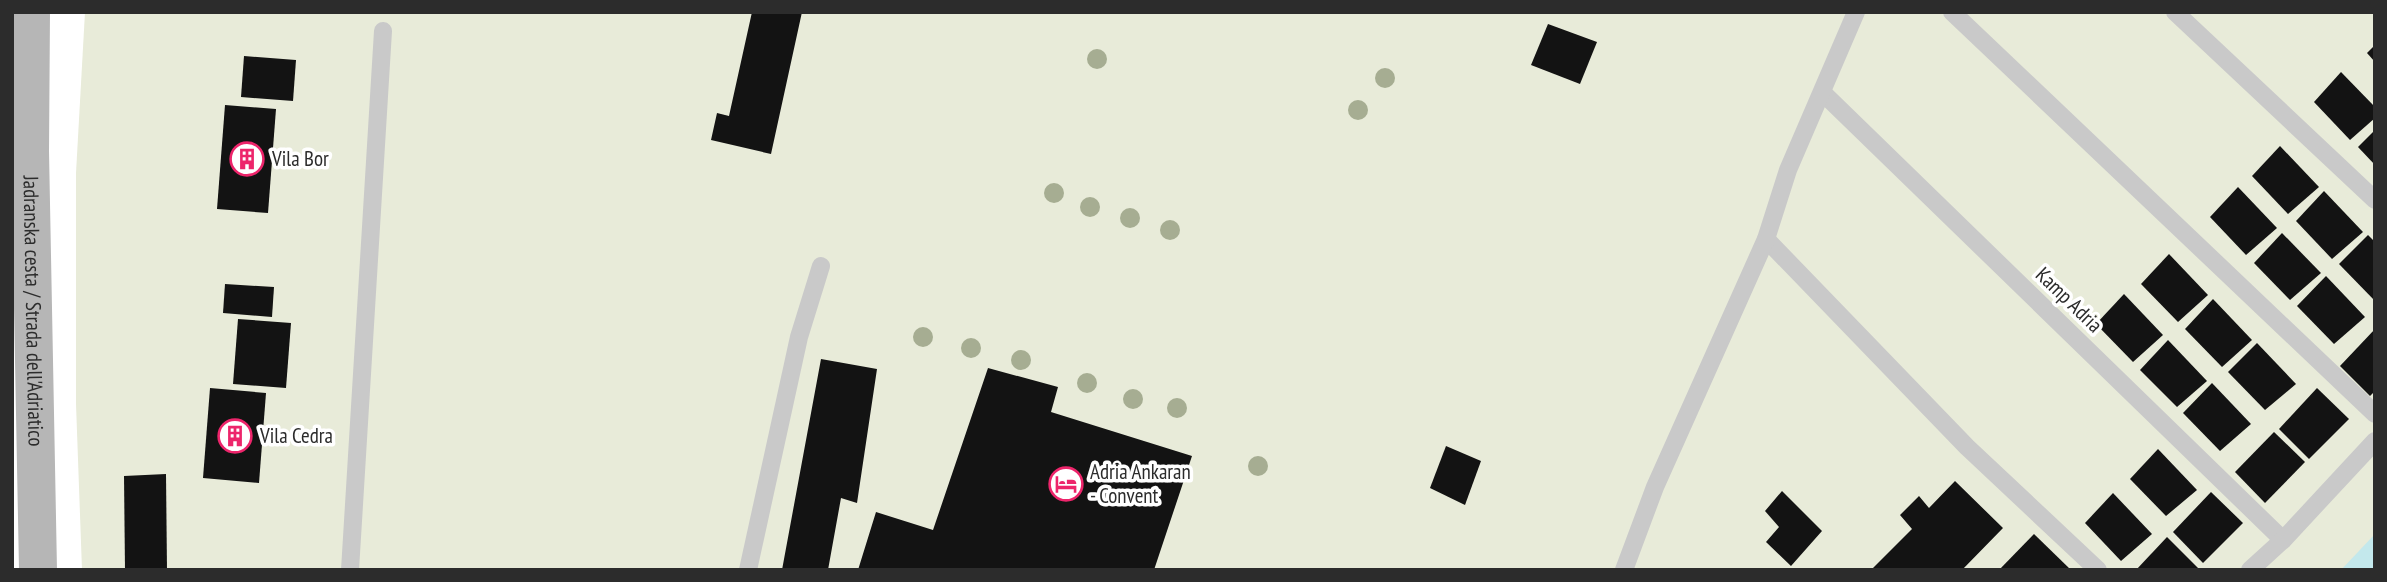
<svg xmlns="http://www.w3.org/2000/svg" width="2387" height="582" font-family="'PT Sans Narrow',sans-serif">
<rect width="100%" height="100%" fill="#fff"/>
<polygon fill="#e8ebd9" points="85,12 2375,12 2375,570 82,570 76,404 76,173"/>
<polygon fill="#c3e8ec" points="2375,534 2375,570 2341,570"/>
<g fill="#131313">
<polygon points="752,12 802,12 771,154 711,140 717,113 729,116"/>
<polygon points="1548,24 1597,42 1580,84 1531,65"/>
<polygon points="2375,45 2375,62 2367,53"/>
<polygon points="244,56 296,60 293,101 241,97"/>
<polygon points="2341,72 2375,107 2375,118 2350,140 2314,102"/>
<polygon points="225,105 276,109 268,213 217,209"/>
<polygon points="2375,130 2375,165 2358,147"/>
<polygon points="2280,146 2319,187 2288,214 2252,176"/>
<polygon points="2238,187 2277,228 2246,255 2210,217"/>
<polygon points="2324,191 2363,232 2332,259 2296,221"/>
<polygon points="2282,233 2321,273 2290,300 2254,263"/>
<polygon points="2368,235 2375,242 2375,301 2339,264"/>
<polygon points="2169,254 2208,295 2178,322 2141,284"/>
<polygon points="2326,276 2365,317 2334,344 2297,306"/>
<polygon points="225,284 274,287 272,317 223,313"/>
<polygon points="2124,294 2163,335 2133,362 2096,324"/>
<polygon points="2213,299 2252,340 2222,367 2185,329"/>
<polygon points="238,319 291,323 286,388 233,384"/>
<polygon points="2375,329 2375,391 2370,396 2340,366"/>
<polygon points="2168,340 2207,381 2177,407 2140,370"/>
<polygon points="2257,343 2296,384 2265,410 2228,372"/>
<polygon points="821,359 877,369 857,503 841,498 828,570 782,570"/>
<polygon points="988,368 1058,387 1051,412 1192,456 1154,570 858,570 876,512 933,530"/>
<polygon points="2212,383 2251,424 2220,451 2183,413"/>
<polygon points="210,388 266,393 259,483 203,478"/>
<polygon points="2317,388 2349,419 2309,459 2279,429"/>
<polygon points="2274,432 2305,462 2265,503 2235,472"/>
<polygon points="1446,446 1481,461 1465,505 1430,488"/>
<polygon points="2158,449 2197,490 2166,516 2130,479"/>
<polygon points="166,474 167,570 125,570 124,476"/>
<polygon points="1955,481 2003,528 1962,570 1871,570 1912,529 1900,515 1919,496 1929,508"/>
<polygon points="1782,491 1822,531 1791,566 1766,542 1779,527 1765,511"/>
<polygon points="2211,492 2243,523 2203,563 2173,532"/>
<polygon points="2113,493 2152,534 2121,561 2085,523"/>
<polygon points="2034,534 2071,570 1999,570"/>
<polygon points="2167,537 2198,568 2196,570 2136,570"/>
</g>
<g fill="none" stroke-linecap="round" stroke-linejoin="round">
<g stroke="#c9c9c9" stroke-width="18">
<polyline points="1952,12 2375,414"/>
<polyline points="2175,12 2375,200"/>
<polyline points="1823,93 2283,540"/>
<polyline points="1766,239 1967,447 2098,570"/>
<polyline points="350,570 383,31"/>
<polyline points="748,570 799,337 821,266"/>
<polyline points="1624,570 1655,487 1766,239 1788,170 1856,12"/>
<polyline points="2250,570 2283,540 2375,441"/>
</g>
<path stroke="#b6b6b6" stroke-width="38" id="s1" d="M31,12L30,151L38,570"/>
</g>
<g fill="#a6ad92">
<circle cx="1097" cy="59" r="10"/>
<circle cx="1385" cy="78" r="10"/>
<circle cx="1358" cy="110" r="10"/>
<circle cx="1054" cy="193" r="10"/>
<circle cx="1090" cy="207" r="10"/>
<circle cx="1130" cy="218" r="10"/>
<circle cx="1170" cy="230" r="10"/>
<circle cx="923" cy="337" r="10"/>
<circle cx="971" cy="348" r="10"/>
<circle cx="1021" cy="360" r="10"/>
<circle cx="1087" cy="383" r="10"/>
<circle cx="1133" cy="399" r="10"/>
<circle cx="1177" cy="408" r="10"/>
<circle cx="1258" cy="466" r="10"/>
</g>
<defs>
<symbol id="building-ring" viewBox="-11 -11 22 22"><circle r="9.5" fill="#fff" stroke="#ed256b" stroke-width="1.5"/><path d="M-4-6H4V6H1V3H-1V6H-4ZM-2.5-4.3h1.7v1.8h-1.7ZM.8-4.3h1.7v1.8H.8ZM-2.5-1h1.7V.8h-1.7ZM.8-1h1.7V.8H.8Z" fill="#ed256b"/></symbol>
<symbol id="hotel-ring" viewBox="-11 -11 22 22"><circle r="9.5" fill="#fff" stroke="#ed256b" stroke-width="1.5"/><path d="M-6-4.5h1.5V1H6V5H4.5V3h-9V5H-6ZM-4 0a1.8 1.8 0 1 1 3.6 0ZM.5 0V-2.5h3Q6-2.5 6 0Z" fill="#ed256b"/></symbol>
</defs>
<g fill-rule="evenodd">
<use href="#building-ring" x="228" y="140" width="38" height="38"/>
<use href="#building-ring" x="216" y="417" width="38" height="38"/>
<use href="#hotel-ring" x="1047" y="465" width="38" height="38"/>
</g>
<g text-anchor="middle" stroke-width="7" stroke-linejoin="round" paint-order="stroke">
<g font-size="21" fill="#2c2c2c" stroke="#fff" text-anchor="start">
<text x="272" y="166">Vila Bor</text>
<text x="260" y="443">Vila Cedra</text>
<text x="1090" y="479">Adria Ankaran<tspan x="1090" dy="24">- Convent</tspan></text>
</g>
<g font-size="21" fill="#2c2c2c" stroke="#fff">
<text transform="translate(2069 300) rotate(44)" y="7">Kamp Adria</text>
<text dy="7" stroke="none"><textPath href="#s1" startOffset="299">Jadranska cesta / Strada dell'Adriatico</textPath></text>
</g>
</g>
<rect width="2387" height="582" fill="none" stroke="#2c2c2c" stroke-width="28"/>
</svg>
